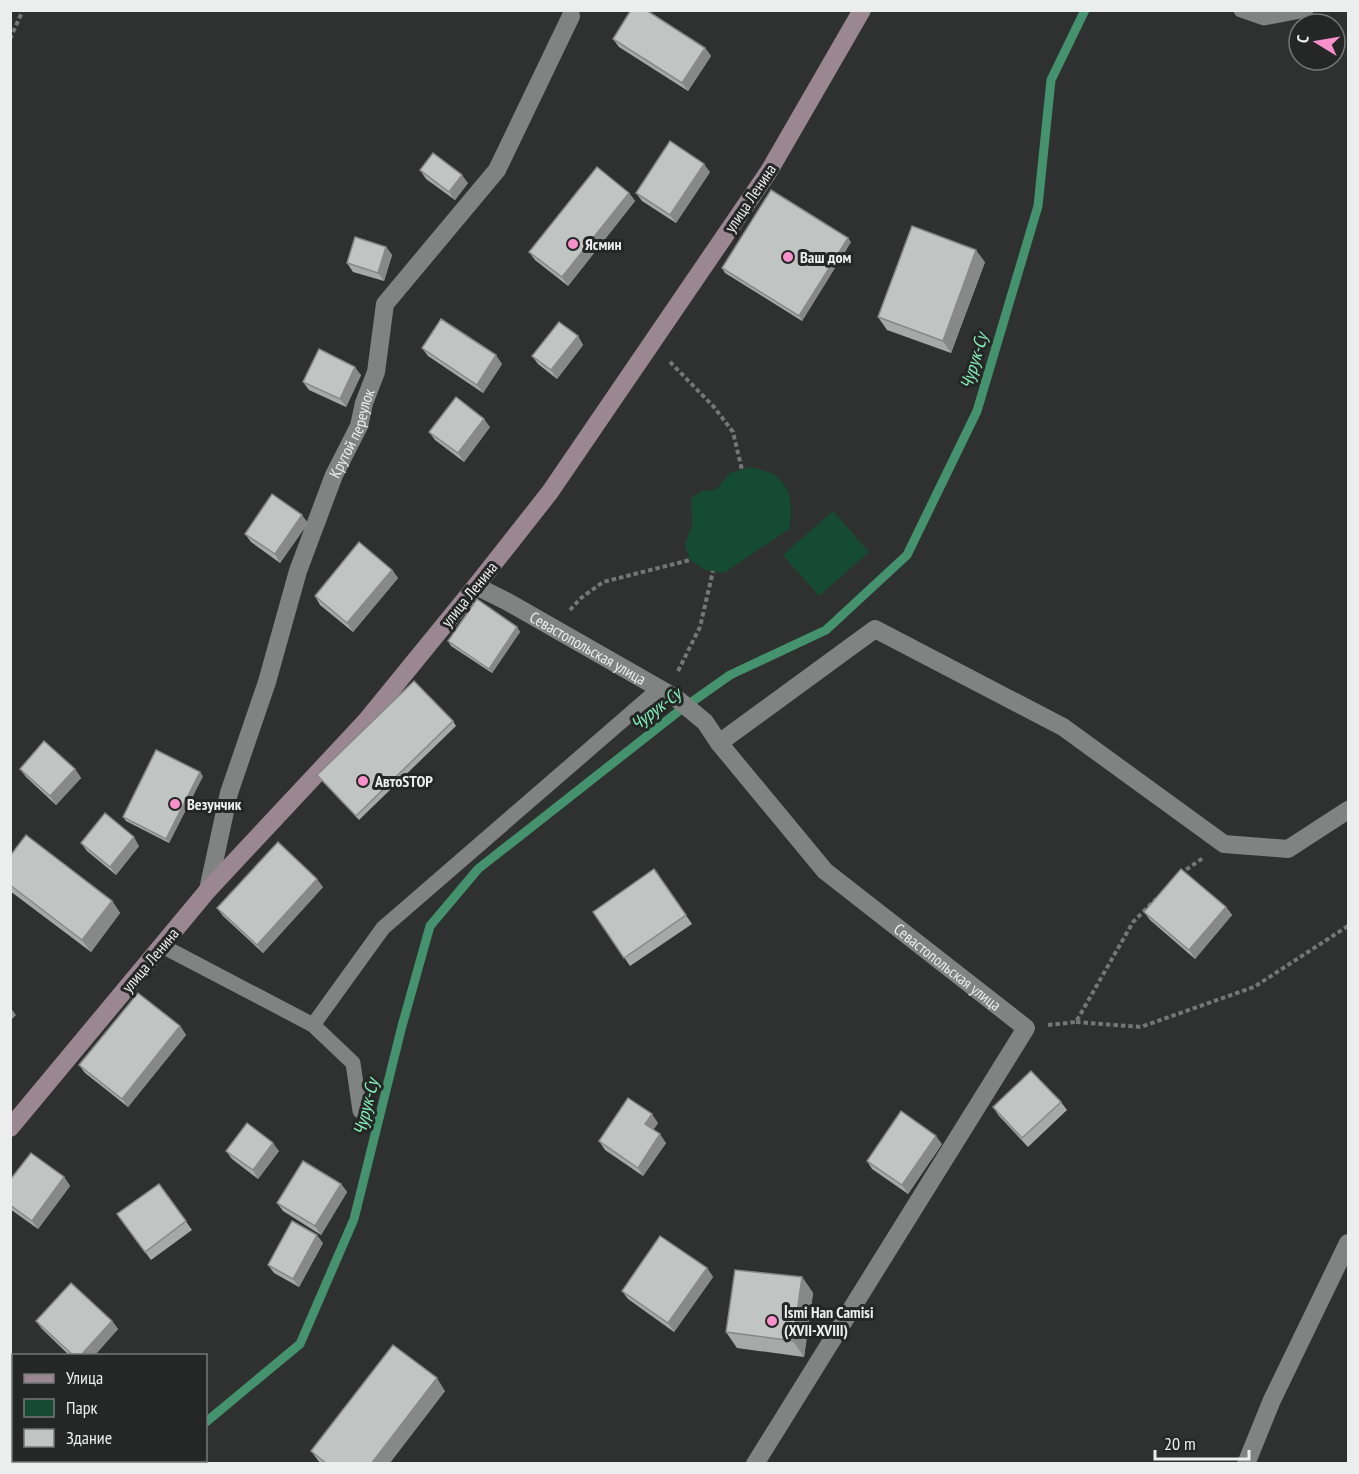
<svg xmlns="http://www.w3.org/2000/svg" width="1359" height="1474" font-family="'PT Sans Narrow',sans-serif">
<rect width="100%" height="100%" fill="#2f3130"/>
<g fill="#154b33">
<path d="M750,467C757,469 767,471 773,474C793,488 793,508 789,529L724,573L705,570L690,560L685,545L692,525L691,498L702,491L716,490L730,473Z"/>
<polygon points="833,511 869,552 819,596 783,555"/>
</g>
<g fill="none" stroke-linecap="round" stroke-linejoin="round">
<g stroke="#44936e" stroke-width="9">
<polyline points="206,1422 300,1344 354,1219 402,1026 430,926 478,869 679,711 730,675 826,630 907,555 977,411 1038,206 1051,80 1085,10"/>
<polyline points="148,1464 153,1460"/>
</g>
<g stroke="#757776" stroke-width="4" stroke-dasharray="4.5 3" stroke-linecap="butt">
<polyline points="10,39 23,10"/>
<polyline points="670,362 714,407 733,432 742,470"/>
<polyline points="570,610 581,598 603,582 690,560"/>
<polyline points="678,671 700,627 713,571"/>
<polyline points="1180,874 1203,858"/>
<polyline points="1076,1022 1141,1027 1254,987 1348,926"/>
<polyline points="1048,1025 1076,1022 1133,922 1156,899"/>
</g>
<g stroke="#808381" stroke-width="15">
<polyline points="1241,10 1264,18 1306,10"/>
<polyline points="166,942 168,949 313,1025 353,1063 360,1111"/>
<polyline points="313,1025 383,928 660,688"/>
</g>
<g stroke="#808381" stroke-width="18">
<path id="s1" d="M476,586L508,602L676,698L705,722L719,743L825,871L1026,1028L755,1464"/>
<polyline points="719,743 875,629 1063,727 1224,844 1288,849 1348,810"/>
<path id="s2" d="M208,890L229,793L267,682L298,571L334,475L359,426L364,403L376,372L385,304L497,170L571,16"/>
<polyline points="1246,1464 1272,1400 1348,1243"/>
</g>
<polyline stroke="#9b8792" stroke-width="18" points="10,1128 208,890 366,721 476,586 550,492 769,171 862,10"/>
</g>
<g fill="#a5a9a7">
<polygon points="613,39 705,48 711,56 688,91 619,47"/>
<polygon points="420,170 468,183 455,200 426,179"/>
<polygon points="710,172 676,223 642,201 636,193"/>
<polygon points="629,193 635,201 568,286 535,260 529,252"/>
<polygon points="851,242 802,321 725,273 722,268"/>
<polygon points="386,247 392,255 384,281 353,272 347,263"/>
<polygon points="985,262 951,353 887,330 878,317"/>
<polygon points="578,336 583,345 557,379 538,364 532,356"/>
<polygon points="422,348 502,364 483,393 428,356"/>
<polygon points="361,375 346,407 309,390 303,382"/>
<polygon points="490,427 464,462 435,440 429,432"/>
<polygon points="308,523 280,563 251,542 245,534"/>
<polygon points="392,570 398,578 353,632 320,605 315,596"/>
<polygon points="517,627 520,632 492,673 451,646 448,641"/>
<polygon points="453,721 456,726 359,820 317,775"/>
<polygon points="20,769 75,769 81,778 56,805 26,777"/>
<polygon points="203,776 169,843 126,821 123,817"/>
<polygon points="81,843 139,846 116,875 87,851"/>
<polygon points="10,856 112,901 120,913 91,952 10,891"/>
<polygon points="654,869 692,924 630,966 593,912"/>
<polygon points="323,887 263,953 223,916 217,908"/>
<polygon points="1226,907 1232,915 1195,959 1150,920 1144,912"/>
<polygon points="180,1026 186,1035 128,1107 85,1073 79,1065"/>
<polygon points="1061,1102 1067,1110 1028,1147 999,1116 993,1107"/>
<polygon points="658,1123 653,1130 666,1143 643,1176 605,1150 599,1141"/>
<polygon points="942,1144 908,1194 872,1169 867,1161"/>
<polygon points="226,1151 279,1151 258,1179 232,1159"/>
<polygon points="64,1177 70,1186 38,1229 10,1209 10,1180"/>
<polygon points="159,1184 192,1230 151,1260 117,1214"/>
<polygon points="341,1184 347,1192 321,1235 283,1211 277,1203"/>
<polygon points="323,1243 299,1287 274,1273 268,1265"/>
<polygon points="707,1268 713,1277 674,1332 628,1299 622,1291"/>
<polygon points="802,1277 813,1293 804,1357 737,1348 726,1332"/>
<polygon points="36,1321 112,1321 118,1329 94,1356 70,1356 42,1329"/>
<polygon points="445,1391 389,1464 320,1463 311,1451"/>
</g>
<g fill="#868988">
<polygon points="705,48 711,56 688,91 682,83"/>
<polygon points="704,164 710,172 676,223 670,215"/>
<polygon points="462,175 468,183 455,200 449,192"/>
<polygon points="629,193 635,201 568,286 562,277"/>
<polygon points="848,238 851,242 802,321 799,316"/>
<polygon points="386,247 392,255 384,281 378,273"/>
<polygon points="976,250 985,262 951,353 943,341"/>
<polygon points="578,336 583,345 557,379 551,370"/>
<polygon points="496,355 502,364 483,393 477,385"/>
<polygon points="355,367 361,375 346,407 340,399"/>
<polygon points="484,419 490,427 464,462 458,453"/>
<polygon points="302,515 308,523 280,563 275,554"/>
<polygon points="392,570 398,578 353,632 347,623"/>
<polygon points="517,627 520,632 492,673 489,669"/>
<polygon points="75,769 81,778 56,805 50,796"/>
<polygon points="200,772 203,776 169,843 166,839"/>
<polygon points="134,837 139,846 116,875 110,867"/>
<polygon points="317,879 323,887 263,953 257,945"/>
<polygon points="112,901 120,913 91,952 82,940"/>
<polygon points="1226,907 1232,915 1195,959 1189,950"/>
<polygon points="10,1007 16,1015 10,1021"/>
<polygon points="180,1026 186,1035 128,1107 122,1099"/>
<polygon points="652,1114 658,1123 651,1133 645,1124"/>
<polygon points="660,1134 666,1143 643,1176 638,1168"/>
<polygon points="936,1136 942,1144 908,1194 902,1185"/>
<polygon points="273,1143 279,1151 258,1179 253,1170"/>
<polygon points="64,1177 70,1186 38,1229 32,1221"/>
<polygon points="341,1184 347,1192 321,1235 315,1226"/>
<polygon points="317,1235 323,1243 299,1287 293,1279"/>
<polygon points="707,1268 713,1277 674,1332 668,1323"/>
<polygon points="802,1277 813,1293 804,1357 793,1341"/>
<polygon points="112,1321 118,1329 94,1356 80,1356"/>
<polygon points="437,1378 445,1391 389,1464 371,1464"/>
</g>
<g fill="#c0c4c2" stroke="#868988" stroke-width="1.5">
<polygon points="631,10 646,10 705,48 682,83 613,39"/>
<polygon points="670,141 704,164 670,215 636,193"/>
<polygon points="433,153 462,175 449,192 420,170"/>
<polygon points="597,167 629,193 562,277 529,252"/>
<polygon points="771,190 848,238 799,316 722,268"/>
<polygon points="912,226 976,250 943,341 878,317"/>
<polygon points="355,237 386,247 378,273 347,263"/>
<polygon points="441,319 496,355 477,385 422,348"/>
<polygon points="559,322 578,336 551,370 532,356"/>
<polygon points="319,349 355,367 340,399 303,382"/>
<polygon points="456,397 484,419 458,453 429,432"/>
<polygon points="272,494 302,515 275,554 245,534"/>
<polygon points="359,542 392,570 347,623 315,596"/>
<polygon points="477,599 517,627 489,669 448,641"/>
<polygon points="414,681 453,721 356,816 317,775"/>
<polygon points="44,741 75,769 50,796 20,769"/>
<polygon points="156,750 200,772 166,839 123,817"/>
<polygon points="105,813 134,837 110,867 81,843"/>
<polygon points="26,835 112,901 82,940 10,885 10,856"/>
<polygon points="278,842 317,879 257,945 217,908"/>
<polygon points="654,869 686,915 624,958 593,912"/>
<polygon points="1181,869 1226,907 1189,950 1144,912"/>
<polygon points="138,993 180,1026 122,1099 79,1065"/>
<polygon points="1031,1071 1061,1102 1022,1138 993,1107"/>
<polygon points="628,1098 652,1114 645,1124 660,1134 638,1168 599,1141"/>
<polygon points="901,1111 936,1136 902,1185 867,1161"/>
<polygon points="247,1123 273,1143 253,1170 226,1151"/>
<polygon points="31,1153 64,1177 32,1221 10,1205 10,1180"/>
<polygon points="303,1161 341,1184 315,1226 277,1203"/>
<polygon points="159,1184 186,1221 145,1252 117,1214"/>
<polygon points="292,1221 317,1235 293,1279 268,1265"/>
<polygon points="660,1236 707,1268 668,1323 622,1291"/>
<polygon points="735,1270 802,1277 793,1341 726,1332"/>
<polygon points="71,1283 112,1321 80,1356 74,1356 36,1321"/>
<polygon points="393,1345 437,1378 371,1464 327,1464 311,1451"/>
</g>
<g fill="#f890cc" stroke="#252726" stroke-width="2">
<circle cx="573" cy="244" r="6"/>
<circle cx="788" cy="257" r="6"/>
<circle cx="363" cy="781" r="6"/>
<circle cx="175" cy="804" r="6"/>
<circle cx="772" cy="1321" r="6"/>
</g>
<g text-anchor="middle" stroke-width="6" stroke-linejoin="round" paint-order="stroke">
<g font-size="16" fill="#eceeed" stroke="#252726">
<text transform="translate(750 198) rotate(-56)" y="6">улица Ленина</text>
<text dy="6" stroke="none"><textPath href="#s2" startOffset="480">Крутой переулок</textPath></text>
<text transform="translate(469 594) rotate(-51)" y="6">улица Ленина</text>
<text dy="6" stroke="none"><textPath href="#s1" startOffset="128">Севастопольская улица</textPath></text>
<text transform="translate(150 960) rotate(-50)" y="6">улица Ленина</text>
<text dy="6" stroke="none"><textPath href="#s1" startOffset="614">Севастопольская улица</textPath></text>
</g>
<g font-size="16" font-weight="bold" fill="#eceeed" stroke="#252726" text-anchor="start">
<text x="585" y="250">Ясмин</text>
<text x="800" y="263">Ваш дом</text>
<text x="375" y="787">АвтоSTOP</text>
<text x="187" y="810">Везунчик</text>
<text x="784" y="1318">İsmi Han Camisi<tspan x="784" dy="18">(XVII-XVIII)</tspan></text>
</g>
<g font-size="18" font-style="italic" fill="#83f1bc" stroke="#252726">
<text transform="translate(974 361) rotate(-73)" y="6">Чурук-Су</text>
<text transform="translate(656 709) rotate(-37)" y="6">Чурук-Су</text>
<text transform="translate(366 1107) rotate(-76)" y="6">Чурук-Су</text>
</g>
</g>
<rect width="1359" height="1474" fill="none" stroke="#eceeed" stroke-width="24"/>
<rect x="12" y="1354" width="195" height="108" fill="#252726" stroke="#757776" stroke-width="1.5"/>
<rect x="24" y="1374" width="30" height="9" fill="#9b8792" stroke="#757776" stroke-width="1.5"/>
<text x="66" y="1384" font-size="18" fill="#eceeed">Улица</text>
<rect x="24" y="1399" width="30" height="18" fill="#154b33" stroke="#757776" stroke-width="1.5"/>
<text x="66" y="1414" font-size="18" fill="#eceeed">Парк</text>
<rect x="24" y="1429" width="30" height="18" fill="#c0c4c2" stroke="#757776" stroke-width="1.5"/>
<text x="66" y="1444" font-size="18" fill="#eceeed">Здание</text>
<g transform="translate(1317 42) rotate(281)"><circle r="28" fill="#252726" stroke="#757776" stroke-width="1.5"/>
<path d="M0-4.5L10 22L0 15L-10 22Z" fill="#f890cc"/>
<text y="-9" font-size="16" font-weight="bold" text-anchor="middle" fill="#eceeed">С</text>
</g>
<path d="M1155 1450v9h94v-9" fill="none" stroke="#eceeed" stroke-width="3"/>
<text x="1164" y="1450" font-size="18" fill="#eceeed" stroke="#252726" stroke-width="4.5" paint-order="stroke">20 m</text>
</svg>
